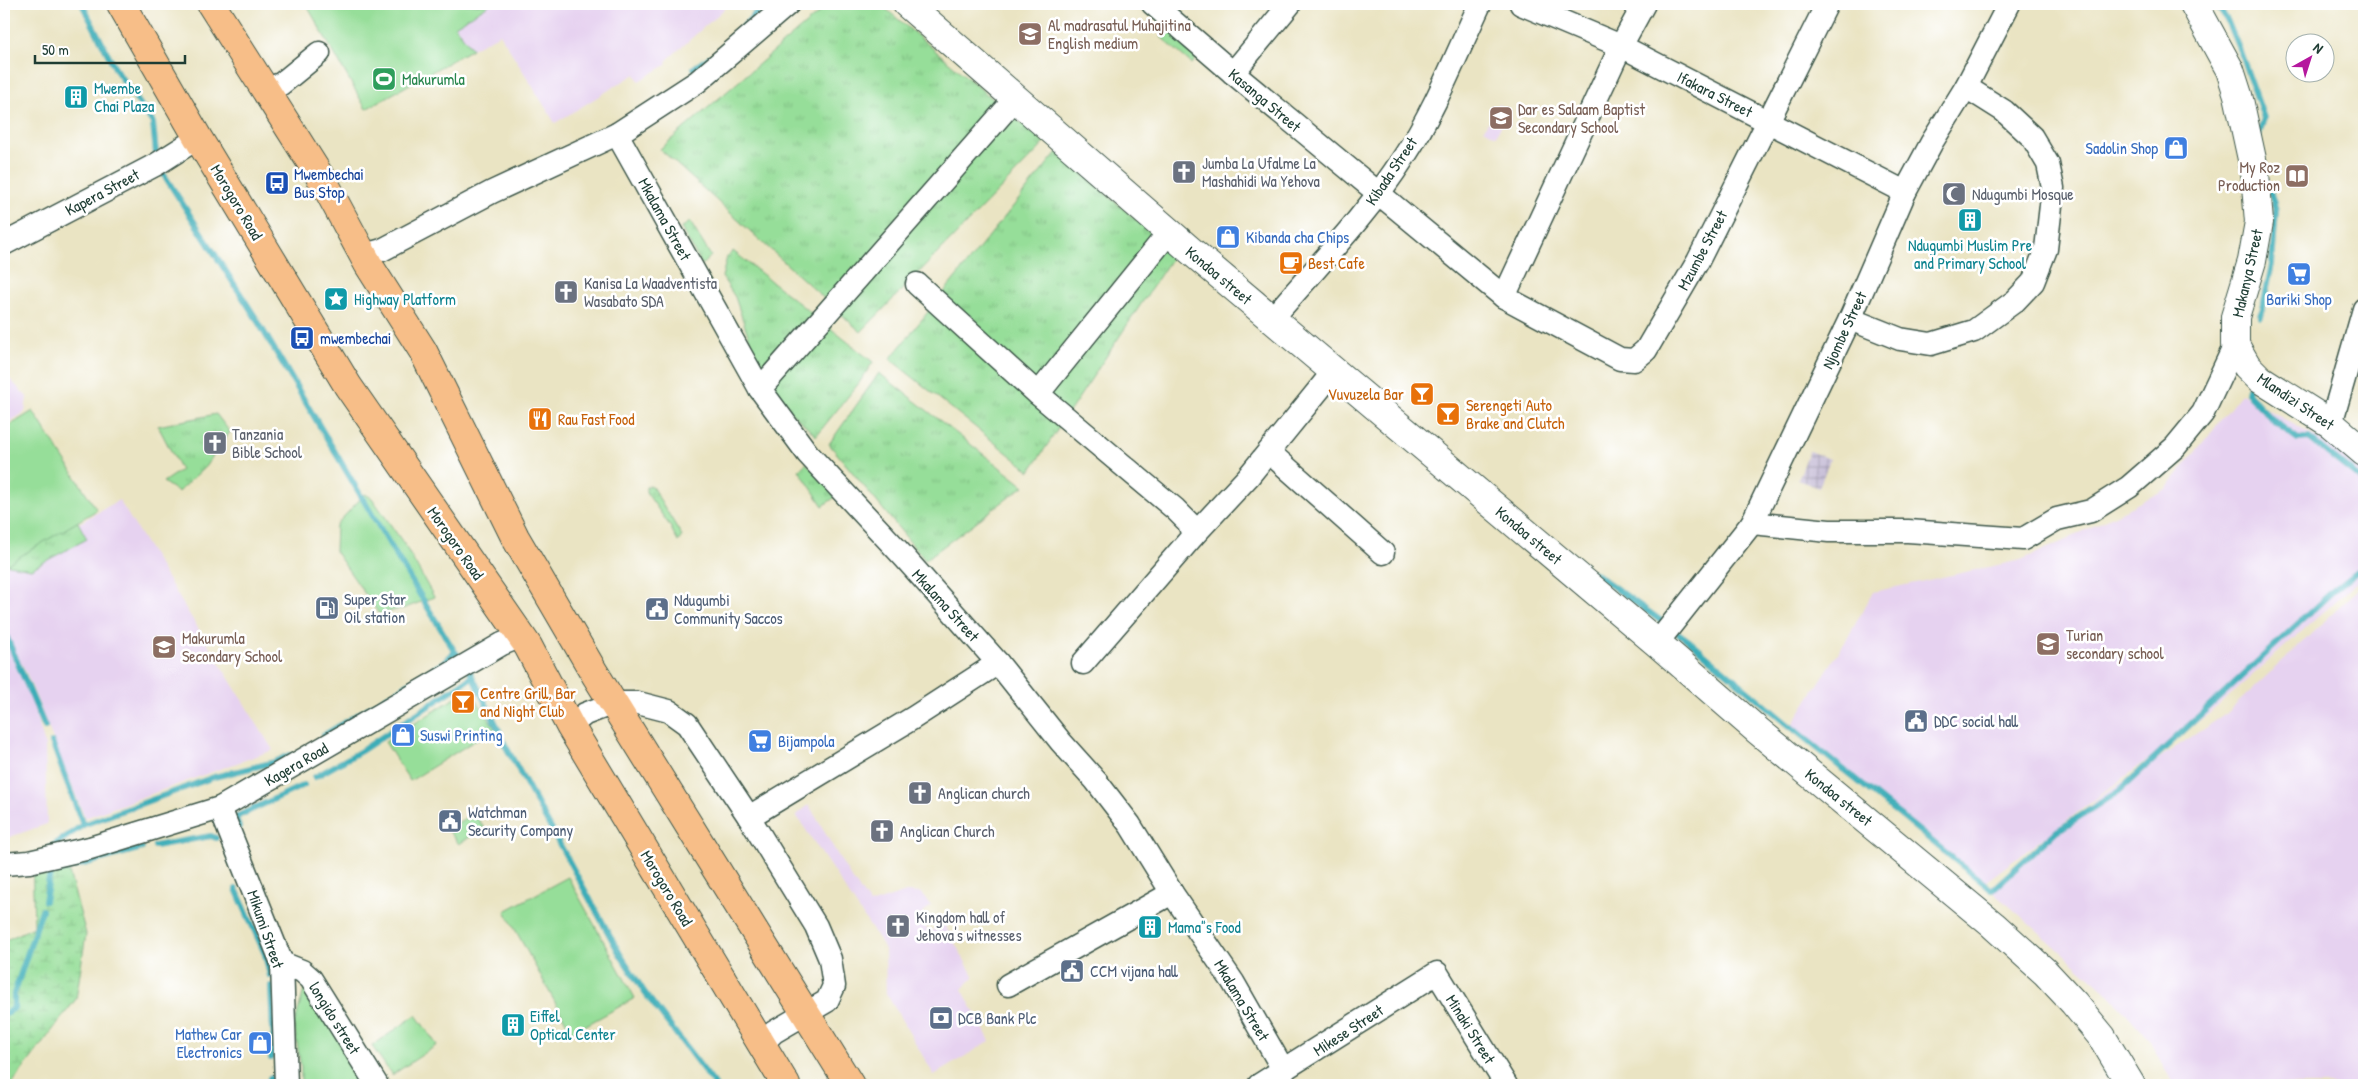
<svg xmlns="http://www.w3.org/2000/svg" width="2368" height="1089" font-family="'Patrick Hand',sans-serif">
<defs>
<pattern id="industrial-grid" width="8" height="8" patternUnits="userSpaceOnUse" patternTransform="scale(1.25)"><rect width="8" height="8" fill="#c8bfd8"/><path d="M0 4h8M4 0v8" fill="none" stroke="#a29cb0"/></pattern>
<pattern id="grass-tufts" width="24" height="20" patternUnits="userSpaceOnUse" patternTransform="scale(1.25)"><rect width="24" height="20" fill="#96de99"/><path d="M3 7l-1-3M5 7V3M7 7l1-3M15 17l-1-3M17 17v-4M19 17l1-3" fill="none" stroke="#81bf84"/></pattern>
<pattern id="wetland-marsh" width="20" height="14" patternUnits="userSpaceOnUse" patternTransform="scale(1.25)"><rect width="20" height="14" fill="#96de99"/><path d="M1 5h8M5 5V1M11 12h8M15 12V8" fill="none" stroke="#81bf84"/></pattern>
</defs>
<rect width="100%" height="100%" fill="#fff"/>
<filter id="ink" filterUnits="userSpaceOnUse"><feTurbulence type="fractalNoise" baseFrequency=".02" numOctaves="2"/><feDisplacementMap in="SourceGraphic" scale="10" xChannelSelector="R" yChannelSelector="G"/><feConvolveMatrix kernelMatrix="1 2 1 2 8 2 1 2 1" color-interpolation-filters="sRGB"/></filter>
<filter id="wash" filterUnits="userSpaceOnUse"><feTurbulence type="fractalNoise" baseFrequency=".0096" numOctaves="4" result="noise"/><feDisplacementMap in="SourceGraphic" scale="20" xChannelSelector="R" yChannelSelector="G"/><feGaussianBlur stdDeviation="1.12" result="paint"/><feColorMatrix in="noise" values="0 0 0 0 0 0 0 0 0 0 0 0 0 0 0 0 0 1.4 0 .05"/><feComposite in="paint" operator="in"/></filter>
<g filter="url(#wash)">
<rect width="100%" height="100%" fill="#eae4c3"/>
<g fill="#e6d2f0">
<polygon points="490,4 730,4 667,60 666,65 639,81 635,74 555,123 500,34 472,49 454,26"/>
<polygon points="1498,104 1509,110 1496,136 1484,129 1488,122 1493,124 1498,115 1494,112"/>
<polygon points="4,373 27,397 25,412 4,426"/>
<polygon points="2241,394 2364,465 2364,576 2210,713 1985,882 1792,725 1847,639 1873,592 2021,560 2066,540 2166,489"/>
<polygon points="119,500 273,750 85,818 26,672 4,632 4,567"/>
<polygon points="2364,584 2364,1085 2173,1085 2149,1039 2109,994 1989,888 2103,795 2226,714"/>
<polygon points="4,639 26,679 45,745 47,824 7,838 4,832"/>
<polygon points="809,805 850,876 870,904 906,892 921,893 931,906 919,916 929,932 944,924 974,977 962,989 990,1041 934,1075 886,993 885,949 796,815"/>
</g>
<polygon fill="url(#industrial-grid)" points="1809,451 1830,459 1819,488 1798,480"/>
<g fill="url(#grass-tufts)" stroke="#5a8e66">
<polygon points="829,4 880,4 1045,143 861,332 660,149"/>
<polygon points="1167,29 1199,55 1192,64 1161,37"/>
<polygon points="1057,152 1175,253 1030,471 890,359"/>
<polygon points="690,222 711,256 702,265 681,228"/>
<polygon points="733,251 873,362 859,383 816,436 786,407 762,376 735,297 722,277 727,257"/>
<polygon points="879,373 1024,486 925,560 829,444"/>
<polygon points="216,414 230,432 205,467 178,492 163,482 181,470 158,426"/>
<polygon points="806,463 838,495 823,506 799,470"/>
<polygon points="651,485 682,536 678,542 670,526 646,492 646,487"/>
<polygon points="4,500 72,511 87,539 31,569 4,564"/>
</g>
<polygon fill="url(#wetland-marsh)" stroke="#5a8e66" points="32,854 67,865 86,934 76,999 11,1085 4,1085 4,941 34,927"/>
<g fill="#96de99" stroke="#5a8e66">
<polygon points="306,4 490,4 455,26 472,49 366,109"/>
<polygon points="33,411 97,510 4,566 4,429"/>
<polygon points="365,494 372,498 404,544 434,597 405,608 379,614 335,551 336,525"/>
<polygon points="469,689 495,728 410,781 385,742"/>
<polygon points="474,813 484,828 459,844 447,829"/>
<polygon points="568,877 635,998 572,1033 505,911"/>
<polygon points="307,980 370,1085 301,1085 301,1067 294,1025"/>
<polygon points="416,1015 437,1045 392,1075 372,1046"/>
</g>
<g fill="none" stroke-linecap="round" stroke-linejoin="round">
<g stroke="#3cadb8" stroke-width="6">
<polyline points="82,4 116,70 153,123 157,164 254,315 406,572 455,652 467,666 499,730 505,745 620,954 645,993 715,1085"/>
<polyline points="2216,4 2227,20 2240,51 2264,118 2258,139"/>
<polyline points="735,36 764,4"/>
<polyline points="694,68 710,57"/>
<polyline points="2261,317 2272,264 2276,210 2268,185"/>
<polyline points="2248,388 2247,393 2275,422 2298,439 2309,438 2364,482"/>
<polyline points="1593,572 1692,643"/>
<polyline points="4,631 45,727"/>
<polyline points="1694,645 1785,722 1992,890 2054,833 2119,791 2334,590 2364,566"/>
<polyline points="324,735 443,663 455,652"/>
<polyline points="52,742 83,825"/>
<polyline points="315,777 361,751 472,677"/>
<polyline points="239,828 236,817 304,785"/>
<polyline points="155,846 211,836 216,838"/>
<polyline points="47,850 83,825 214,777 275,762 290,755"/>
<polyline points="236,889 265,954 270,976"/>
<polyline points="45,901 50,873 142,848"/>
<polyline points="271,986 273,1031"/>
<polyline points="4,1015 14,1008 14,994 42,910"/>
<polyline points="271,1058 273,1036"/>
<polyline points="269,1085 270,1078"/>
</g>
</g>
</g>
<g filter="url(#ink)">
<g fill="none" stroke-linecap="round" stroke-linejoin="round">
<defs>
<g id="minor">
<polyline points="1153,4 1233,73 1504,297 1620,359 1634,360 1646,350 1698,261 1827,4"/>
<polyline points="1521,4 1621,46 1905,192"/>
<polyline points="1233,73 1290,4"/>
<polyline points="265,89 281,84 319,53"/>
<polyline points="617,134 760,389 808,454 904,557 998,663 1061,742 1096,781 1130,825 1172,893 1233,982 1284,1071"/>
<polyline points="4,244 157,164 198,138"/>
<polyline points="364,255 382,250 492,192 617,134 697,82 788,4"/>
<polyline points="917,284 1038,394 1175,509 1189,523 1193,536 1083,663"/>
<polyline points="1504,297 1621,46 1644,4"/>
<path d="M1272,319C1317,266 1367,215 1404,157C1435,110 1456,55 1480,4"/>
<polyline points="1850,319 1900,339 1931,344 1974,331 2015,301 2033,282 2046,249 2053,188 2048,164 2032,137 2004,111 1966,87"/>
<polyline points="760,389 1016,98"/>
<polyline points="1038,394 1170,231"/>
<polyline points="2331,424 2364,309"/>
<polyline points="1269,452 1383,553"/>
<polyline points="1752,523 1829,531 1908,531 2023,539 2057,519 2091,511 2129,487 2175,447 2203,413 2235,345"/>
<polyline points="1193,536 1248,477 1334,371"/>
<polyline points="1657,643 1752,523 1850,319 1905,192 1932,142 1966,87 2009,4"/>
<polyline points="570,726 585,714 614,703 638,703 669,711 687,724 749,817 816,926 830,959 834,986 827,1001 774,1032 761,1045"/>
<polyline points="220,808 282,963 286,1085"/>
<polyline points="749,817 913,718 998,663"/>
<polyline points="4,864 29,862 90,848 220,808 502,644 522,636"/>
<polyline points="282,963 302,971 311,979 377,1085"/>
<polyline points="1008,985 1172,893"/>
<polyline points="1259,1085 1437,973 1506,1085"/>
</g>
<g id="tertiary">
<polyline points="907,4 1191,251 1657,643 1757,730 1993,925 2045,972 2074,1003 2102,1037 2131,1085"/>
<polyline points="2194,4 2230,70 2238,95 2255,173 2259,222 2252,261 2235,317 2235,345 2247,366 2260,379 2331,424 2364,452"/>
</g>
<g id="trunk">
<polyline points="121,4 198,138 348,386 528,646 570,726 786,1085"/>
<polyline points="211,4 326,186 368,264 423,351 515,537 595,674 850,1085"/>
</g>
</defs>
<use href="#minor" stroke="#3d5649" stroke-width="25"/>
<use href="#tertiary" stroke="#3d5649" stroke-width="30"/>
<use href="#trunk" stroke="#3d5649" stroke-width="30"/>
<use href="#minor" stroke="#fff" stroke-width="22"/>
<use href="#tertiary" stroke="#fff" stroke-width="28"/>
<use href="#trunk" stroke="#f7be88" stroke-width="28"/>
</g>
</g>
<defs>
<symbol id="school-square" viewBox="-11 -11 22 22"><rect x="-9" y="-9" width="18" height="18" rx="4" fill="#8d6e63" stroke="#fff"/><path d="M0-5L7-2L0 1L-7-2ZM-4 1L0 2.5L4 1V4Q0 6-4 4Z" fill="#fff"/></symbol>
<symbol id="stadium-square" viewBox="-11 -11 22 22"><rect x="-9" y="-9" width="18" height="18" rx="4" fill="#2e9e5b" stroke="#fff"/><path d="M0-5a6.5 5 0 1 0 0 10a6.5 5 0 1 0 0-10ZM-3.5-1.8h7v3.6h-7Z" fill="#fff"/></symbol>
<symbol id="building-square" viewBox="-11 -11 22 22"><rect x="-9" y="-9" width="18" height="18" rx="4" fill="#0f9aa8" stroke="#fff"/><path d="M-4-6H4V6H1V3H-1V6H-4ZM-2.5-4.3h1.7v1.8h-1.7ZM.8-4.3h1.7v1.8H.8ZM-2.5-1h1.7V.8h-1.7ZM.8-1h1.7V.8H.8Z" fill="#fff"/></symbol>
<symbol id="shop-square" viewBox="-11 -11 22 22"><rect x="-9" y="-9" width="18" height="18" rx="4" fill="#3f7fe0" stroke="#fff"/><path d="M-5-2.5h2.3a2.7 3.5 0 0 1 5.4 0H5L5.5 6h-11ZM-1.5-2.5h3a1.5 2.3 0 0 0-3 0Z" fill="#fff"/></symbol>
<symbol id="church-square" viewBox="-11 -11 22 22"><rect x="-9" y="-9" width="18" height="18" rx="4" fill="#6b7280" stroke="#fff"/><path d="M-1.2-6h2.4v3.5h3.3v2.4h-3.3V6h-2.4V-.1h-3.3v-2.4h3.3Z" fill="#fff"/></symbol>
<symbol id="library-square" viewBox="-11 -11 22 22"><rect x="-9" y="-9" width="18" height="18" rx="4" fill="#8d6e63" stroke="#fff"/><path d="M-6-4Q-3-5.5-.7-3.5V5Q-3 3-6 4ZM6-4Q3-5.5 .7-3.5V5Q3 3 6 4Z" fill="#fff"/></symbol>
<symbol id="bus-square" viewBox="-11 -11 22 22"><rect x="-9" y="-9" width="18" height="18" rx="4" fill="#1a4fb4" stroke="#fff"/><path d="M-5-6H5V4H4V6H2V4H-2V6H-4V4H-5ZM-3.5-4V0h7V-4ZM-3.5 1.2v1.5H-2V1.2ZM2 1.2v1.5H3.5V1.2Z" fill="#fff"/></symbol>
<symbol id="mosque-square" viewBox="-11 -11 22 22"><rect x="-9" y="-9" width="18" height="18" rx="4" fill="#6b7280" stroke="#fff"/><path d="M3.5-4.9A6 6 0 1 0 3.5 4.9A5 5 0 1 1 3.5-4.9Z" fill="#fff"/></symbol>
<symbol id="cafe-square" viewBox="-11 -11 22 22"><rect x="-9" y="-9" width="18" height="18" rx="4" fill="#e8710a" stroke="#fff"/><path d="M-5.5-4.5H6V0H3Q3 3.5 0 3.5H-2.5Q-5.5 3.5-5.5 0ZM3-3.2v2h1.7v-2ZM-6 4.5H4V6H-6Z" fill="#fff"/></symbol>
<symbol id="supermarket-square" viewBox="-11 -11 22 22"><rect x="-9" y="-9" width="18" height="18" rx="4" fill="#3f7fe0" stroke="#fff"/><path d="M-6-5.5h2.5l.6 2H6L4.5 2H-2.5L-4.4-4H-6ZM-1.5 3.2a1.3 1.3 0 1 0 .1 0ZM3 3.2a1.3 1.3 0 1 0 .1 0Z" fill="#fff"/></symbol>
<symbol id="sight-square" viewBox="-11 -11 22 22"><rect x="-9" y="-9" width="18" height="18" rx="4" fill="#0f9aa8" stroke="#fff"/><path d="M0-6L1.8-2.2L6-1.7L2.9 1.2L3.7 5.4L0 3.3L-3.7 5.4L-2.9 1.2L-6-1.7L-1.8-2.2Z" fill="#fff"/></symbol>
<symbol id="bar-square" viewBox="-11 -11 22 22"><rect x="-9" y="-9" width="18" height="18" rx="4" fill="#e8710a" stroke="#fff"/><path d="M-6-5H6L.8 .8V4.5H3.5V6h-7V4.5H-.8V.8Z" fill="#fff"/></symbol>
<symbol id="restaurant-square" viewBox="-11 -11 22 22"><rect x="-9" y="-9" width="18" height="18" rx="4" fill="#e8710a" stroke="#fff"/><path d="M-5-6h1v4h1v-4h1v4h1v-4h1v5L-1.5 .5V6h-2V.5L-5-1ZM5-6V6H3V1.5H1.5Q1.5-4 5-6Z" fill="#fff"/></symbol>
<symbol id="fuel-square" viewBox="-11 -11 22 22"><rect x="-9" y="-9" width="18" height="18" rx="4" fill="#5c6f8a" stroke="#fff"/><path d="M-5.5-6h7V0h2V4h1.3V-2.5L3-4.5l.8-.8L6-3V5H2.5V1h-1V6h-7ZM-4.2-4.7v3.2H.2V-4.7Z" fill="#fff"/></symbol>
<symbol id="civic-square" viewBox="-11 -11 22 22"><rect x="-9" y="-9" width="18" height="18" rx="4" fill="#5c6f8a" stroke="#fff"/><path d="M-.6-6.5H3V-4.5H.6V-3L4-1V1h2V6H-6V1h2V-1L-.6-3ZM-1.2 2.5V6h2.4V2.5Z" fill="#fff"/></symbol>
<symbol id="bank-square" viewBox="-11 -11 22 22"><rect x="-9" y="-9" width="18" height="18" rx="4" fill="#5c6f8a" stroke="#fff"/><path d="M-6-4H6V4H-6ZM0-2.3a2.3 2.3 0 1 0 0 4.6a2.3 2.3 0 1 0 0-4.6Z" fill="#fff"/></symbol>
</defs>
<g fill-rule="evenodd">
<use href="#school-square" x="1016" y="20" width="28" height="28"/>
<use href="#stadium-square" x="370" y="65" width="28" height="28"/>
<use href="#building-square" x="62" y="83" width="28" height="28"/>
<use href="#school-square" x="1487" y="104" width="28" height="28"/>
<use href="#shop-square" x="2162" y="134" width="28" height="28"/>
<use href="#church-square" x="1170" y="158" width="28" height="28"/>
<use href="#library-square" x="2283" y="162" width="28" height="28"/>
<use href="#bus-square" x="263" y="169" width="28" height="28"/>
<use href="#mosque-square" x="1940" y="180" width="28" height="28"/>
<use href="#building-square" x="1956" y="206" width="28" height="28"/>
<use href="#shop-square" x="1214" y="223" width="28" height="28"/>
<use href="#cafe-square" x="1277" y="249" width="28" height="28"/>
<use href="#supermarket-square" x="2285" y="260" width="28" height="28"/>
<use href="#church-square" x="552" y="278" width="28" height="28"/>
<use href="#sight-square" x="322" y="285" width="28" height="28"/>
<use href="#bus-square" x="288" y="324" width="28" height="28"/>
<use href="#bar-square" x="1408" y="380" width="28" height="28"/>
<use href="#bar-square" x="1434" y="400" width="28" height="28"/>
<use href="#restaurant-square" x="526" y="405" width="28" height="28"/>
<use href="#church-square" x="201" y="429" width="28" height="28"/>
<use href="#fuel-square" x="313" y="594" width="28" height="28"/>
<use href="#civic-square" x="643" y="595" width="28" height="28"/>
<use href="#school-square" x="2034" y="630" width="28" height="28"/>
<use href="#school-square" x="150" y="633" width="28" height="28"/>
<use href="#bar-square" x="449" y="688" width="28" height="28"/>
<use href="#civic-square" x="1902" y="707" width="28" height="28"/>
<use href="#shop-square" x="389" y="721" width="28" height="28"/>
<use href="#supermarket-square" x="746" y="727" width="28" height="28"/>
<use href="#church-square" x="906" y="779" width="28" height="28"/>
<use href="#civic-square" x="436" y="807" width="28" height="28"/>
<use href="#church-square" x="868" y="817" width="28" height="28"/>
<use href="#church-square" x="884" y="912" width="28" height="28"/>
<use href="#building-square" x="1136" y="913" width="28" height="28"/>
<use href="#civic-square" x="1058" y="957" width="28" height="28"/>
<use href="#bank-square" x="927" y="1004" width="28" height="28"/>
<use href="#building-square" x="499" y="1011" width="28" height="28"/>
<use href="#shop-square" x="246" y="1029" width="28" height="28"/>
</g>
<g text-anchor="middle" stroke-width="5" stroke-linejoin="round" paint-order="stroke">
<g font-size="16" fill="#785e54" stroke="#fff" text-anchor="start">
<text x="1048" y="31">Al madrasatul Muhajitina<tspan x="1048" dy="18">English medium</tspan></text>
<text x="1518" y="115">Dar es Salaam Baptist<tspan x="1518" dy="18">Secondary School</tspan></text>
<text x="2280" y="173" text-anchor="end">My Roz<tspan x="2280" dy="18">Production</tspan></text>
<text x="2066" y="641">Turian<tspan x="2066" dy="18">secondary school</tspan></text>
<text x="182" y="644">Makurumla<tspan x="182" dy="18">Secondary School</tspan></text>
</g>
<g font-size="16" fill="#27864d" stroke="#fff" text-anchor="start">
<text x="402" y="85">Makurumla</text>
</g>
<g font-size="16" fill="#0d838f" stroke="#fff" text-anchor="start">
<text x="94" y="94">Mwembe<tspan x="94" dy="18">Chai Plaza</tspan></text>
<text x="1970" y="251" text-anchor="middle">Ndugumbi Muslim Pre<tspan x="1970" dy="18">and Primary School</tspan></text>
<text x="354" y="305">Highway Platform</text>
<text x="1168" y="933">Mama"s Food</text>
<text x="530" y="1022">Eiffel<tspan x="530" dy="18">Optical Center</tspan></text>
</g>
<g font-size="16" fill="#1f3d34" stroke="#fff">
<text transform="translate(1715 94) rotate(27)" y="6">Ifakara Street</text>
<text transform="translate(1265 100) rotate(40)" y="6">Kasanga Street</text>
<text transform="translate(1391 171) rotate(-56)" y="6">Kibada Street</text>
<text transform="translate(102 192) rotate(-28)" y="6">Kapera Street</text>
<text transform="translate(237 202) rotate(59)" y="6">Morogoro Road</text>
<text transform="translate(665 219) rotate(61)" y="6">Mkalama Street</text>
<text transform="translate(1702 250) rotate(-62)" y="6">Mzumbe Street</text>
<text transform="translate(2247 273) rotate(-77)" y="6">Makanya Street</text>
<text transform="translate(1219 275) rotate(40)" y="6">Kondoa street</text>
<text transform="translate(1844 330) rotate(-65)" y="6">Njombe Street</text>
<text transform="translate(2296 401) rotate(34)" y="6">Mlandizi Street</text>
<text transform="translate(1529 535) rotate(40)" y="6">Kondoa street</text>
<text transform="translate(456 543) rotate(55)" y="6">Morogoro Road</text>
<text transform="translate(946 605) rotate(48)" y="6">Mkalama Street</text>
<text transform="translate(296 764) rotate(-30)" y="6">Kagera Road</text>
<text transform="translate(1839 797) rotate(39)" y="6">Kondoa street</text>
<text transform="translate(667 888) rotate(59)" y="6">Morogoro Road</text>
<text transform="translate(266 929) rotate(71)" y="6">Mikumi Street</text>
<text transform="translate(1242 1000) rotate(59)" y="6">Mkalama Street</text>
<text transform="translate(335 1018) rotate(58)" y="6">longido street</text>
<text transform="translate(1471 1029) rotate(58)" y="6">Minaki Street</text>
<text transform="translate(1348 1030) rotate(-33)" y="6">Mikese Street</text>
</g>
<g font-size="16" fill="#366cbe" stroke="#fff" text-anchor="start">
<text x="2158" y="154" text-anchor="end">Sadolin Shop</text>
<text x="1246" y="243">Kibanda cha Chips</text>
<text x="2299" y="305" text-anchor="middle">Bariki Shop</text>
<text x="420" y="741">Suswi Printing</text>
<text x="778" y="747">Bijampola</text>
<text x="242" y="1040" text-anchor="end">Mathew Car<tspan x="242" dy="18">Electronics</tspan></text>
</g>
<g font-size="16" fill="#5b616d" stroke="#fff" text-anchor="start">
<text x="1202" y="169">Jumba La Ufalme La<tspan x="1202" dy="18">Mashahidi Wa Yehova</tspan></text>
<text x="1972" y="200">Ndugumbi Mosque</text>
<text x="584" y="289">Kanisa La Waadventista<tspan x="584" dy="18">Wasabato SDA</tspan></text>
<text x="232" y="440">Tanzania<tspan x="232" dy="18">Bible School</tspan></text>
<text x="938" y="799">Anglican church</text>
<text x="900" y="837">Anglican Church</text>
<text x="916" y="923">Kingdom hall of<tspan x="916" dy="18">Jehova's witnesses</tspan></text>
</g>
<g font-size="16" fill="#164399" stroke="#fff" text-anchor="start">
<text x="294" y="180">Mwembechai<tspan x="294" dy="18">Bus Stop</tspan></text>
<text x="320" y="344">mwembechai</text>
</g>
<g font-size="16" fill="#c56008" stroke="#fff" text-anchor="start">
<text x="1308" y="269">Best Cafe</text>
<text x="1404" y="400" text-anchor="end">Vuvuzela Bar</text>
<text x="1466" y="411">Serengeti Auto<tspan x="1466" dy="18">Brake and Clutch</tspan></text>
<text x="558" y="425">Rau Fast Food</text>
<text x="480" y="699">Centre Grill, Bar<tspan x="480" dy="18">and Night Club</tspan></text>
</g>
<g font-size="16" fill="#4e5e75" stroke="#fff" text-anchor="start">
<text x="344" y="605">Super Star<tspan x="344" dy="18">Oil station</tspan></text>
<text x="674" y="606">Ndugumbi<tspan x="674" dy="18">Community Saccos</tspan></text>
<text x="1934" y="727">DDC social hall</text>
<text x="468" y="818">Watchman<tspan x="468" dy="18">Security Company</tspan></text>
<text x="1090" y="977">CCM vijana hall</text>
<text x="958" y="1024">DCB Bank Plc</text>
</g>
</g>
<rect width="2368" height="1089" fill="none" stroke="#fff" stroke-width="20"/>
<g transform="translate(2310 58) rotate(39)"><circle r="24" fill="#ffffff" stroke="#a5b1ae"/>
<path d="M0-4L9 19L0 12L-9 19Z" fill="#b5179e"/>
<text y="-8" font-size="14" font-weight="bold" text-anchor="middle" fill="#1f3d34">N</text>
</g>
<path d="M35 55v8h150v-8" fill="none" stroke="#1f3d34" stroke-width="2.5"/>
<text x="42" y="55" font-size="15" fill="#1f3d34" stroke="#ffffff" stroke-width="4" paint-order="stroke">50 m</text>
</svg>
